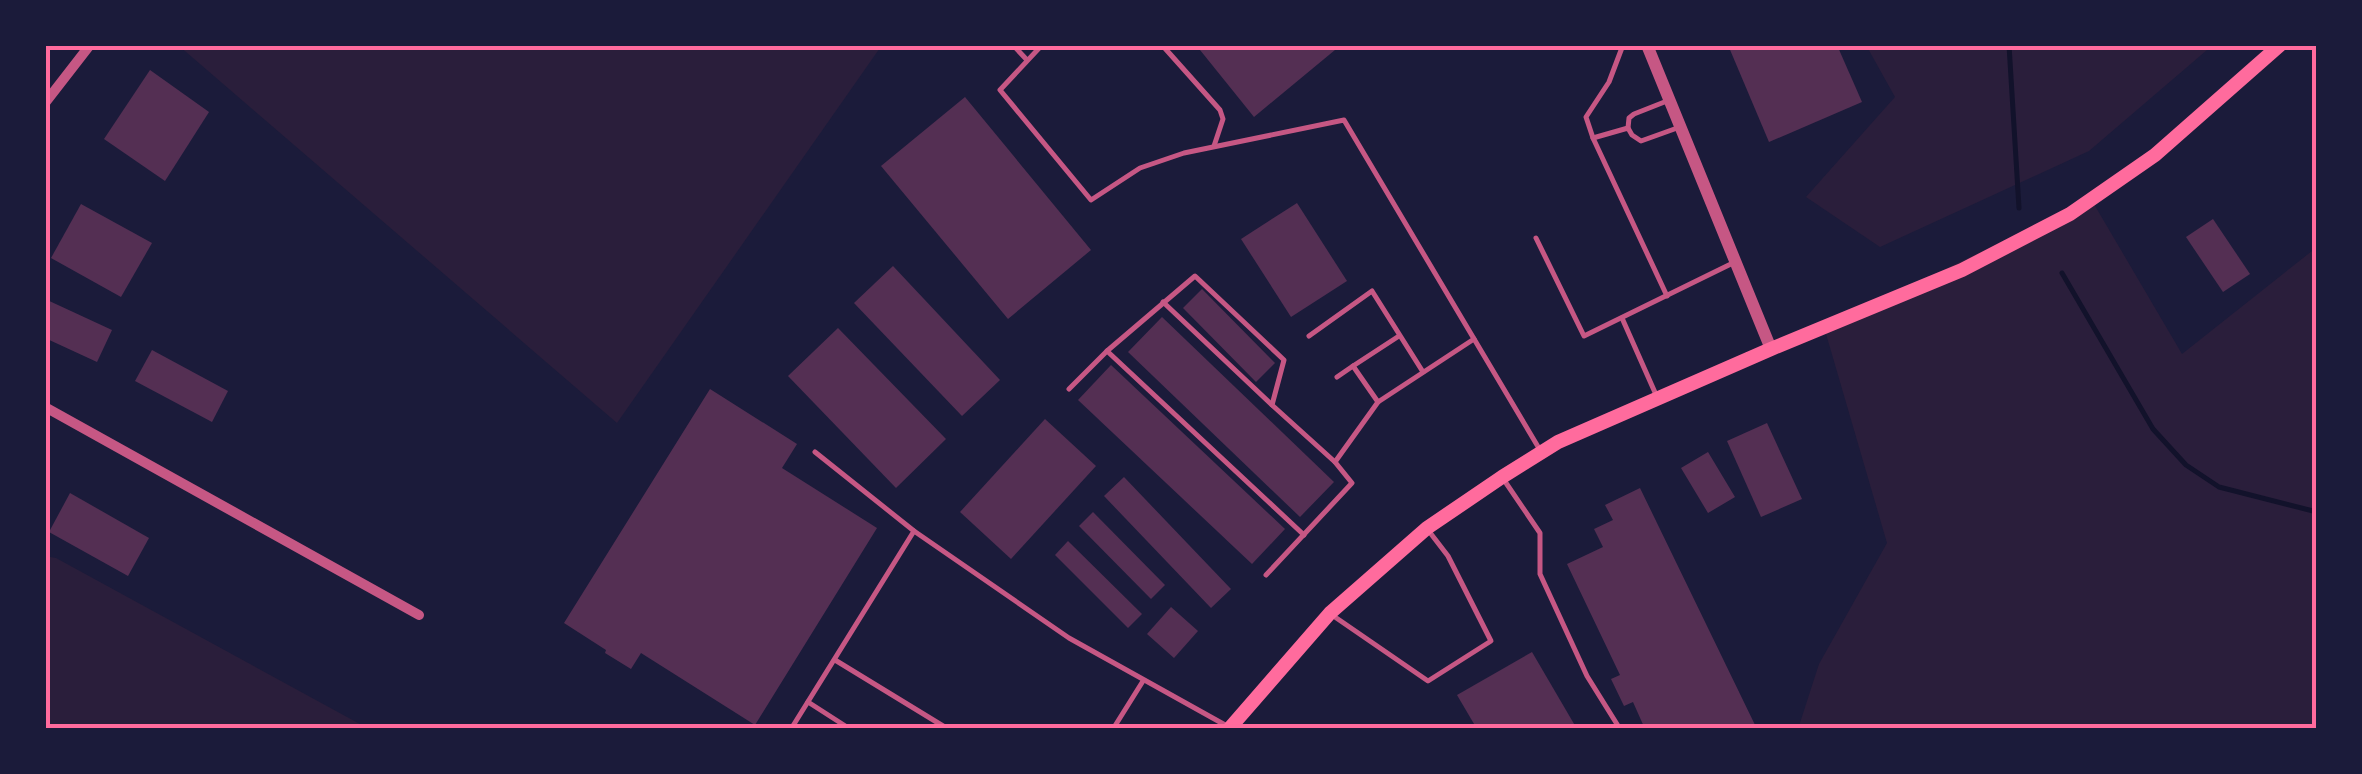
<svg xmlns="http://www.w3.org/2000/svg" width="2362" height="774" font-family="'Exo 2',sans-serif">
<rect width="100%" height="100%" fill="#1b1b3a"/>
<g fill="#2a1e3b">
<polygon points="178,45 882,45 617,423"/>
<polygon points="1866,45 2206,45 2207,50 2089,151 1880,247 1806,197 1895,97"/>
<polygon points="2091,199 2182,354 2317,247 2317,729 1798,729 1819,664 1887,543 1824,327"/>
<polygon points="45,556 56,558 369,729 45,729"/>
</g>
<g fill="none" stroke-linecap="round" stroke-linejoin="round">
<g stroke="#12122b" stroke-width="5">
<polyline points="2009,45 2019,208"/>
<polyline points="2062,273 2153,429 2186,465 2219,487 2317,512"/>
</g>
</g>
<g fill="#542f53">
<polygon points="1196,45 1341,45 1254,117"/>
<polygon points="1728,45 1837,45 1862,102 1769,142"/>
<polygon points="150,70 209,112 165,181 104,139"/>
<polygon points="965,97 1091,250 1008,319 881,166"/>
<polygon points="1297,203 1347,281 1291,317 1241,239"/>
<polygon points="81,204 152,243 121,297 51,258"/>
<polygon points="2213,219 2250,274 2223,292 2186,237"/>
<polygon points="893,266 1000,380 962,416 854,303"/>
<polygon points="1202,289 1275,363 1256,382 1183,308"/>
<polygon points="45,299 112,330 97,362 45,338"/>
<polygon points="1162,317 1334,482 1300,517 1128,352"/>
<polygon points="838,328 946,439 896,488 788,376"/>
<polygon points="152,350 228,391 212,422 135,381"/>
<polygon points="1111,365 1285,529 1252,564 1078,400"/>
<polygon points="710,389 797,444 782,468 877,528 755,725 641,653 631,669 605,653 606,650 564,623"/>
<polygon points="1045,419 1096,466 1011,559 960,512"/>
<polygon points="1767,423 1802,499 1761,517 1727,441"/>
<polygon points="1708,452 1735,497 1708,513 1681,468"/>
<polygon points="1124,477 1231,589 1211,608 1104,496"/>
<polygon points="1640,488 1757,729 1645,729 1633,702 1624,706 1611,679 1620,675 1567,564 1603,547 1594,529 1613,520 1605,505"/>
<polygon points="70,493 149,538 128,576 49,532"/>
<polygon points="1093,512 1165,585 1151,599 1079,526"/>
<polygon points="1068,541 1142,614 1128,628 1055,555"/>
<polygon points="1171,607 1198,631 1174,658 1147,634"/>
<polygon points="1532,652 1577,729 1477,729 1457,695"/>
</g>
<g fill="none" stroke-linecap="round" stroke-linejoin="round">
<g stroke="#c65784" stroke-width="5">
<polyline points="1013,45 1027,60"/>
<polyline points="1042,45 1000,90 1091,200 1140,168 1184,153 1344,120 1540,450"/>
<polyline points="1162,45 1220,110 1223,119 1214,146"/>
<polyline points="1623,45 1609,82 1586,117 1593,138 1667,296"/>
<polyline points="1628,128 1629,118 1634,114 1667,101"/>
<polyline points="1593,138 1628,128 1632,135 1641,141 1680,127"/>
<polyline points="1536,238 1584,336 1735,262"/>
<polyline points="1163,302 1272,405"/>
<polyline points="1622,318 1657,397"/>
<polyline points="1309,336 1372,291 1423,372"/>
<polyline points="1107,351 1195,276 1284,360 1272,405 1335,462"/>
<polyline points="1353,366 1399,336"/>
<polyline points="1337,377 1353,366 1378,402"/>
<polyline points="1069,389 1107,351 1304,535"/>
<polyline points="815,452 914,531 1069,638 1227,726"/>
<polyline points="1504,480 1540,533 1540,574 1587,676 1620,729"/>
<polyline points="1266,575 1352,483 1335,462 1378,402 1474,339"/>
<polyline points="1332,615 1428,681 1491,641 1448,556 1428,530"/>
<polyline points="835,660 948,729"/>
<polyline points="808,702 850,729"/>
<polyline points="791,729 914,531"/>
<polyline points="1113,729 1143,681"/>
</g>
<g stroke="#c65784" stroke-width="10">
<polyline points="45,103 90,45"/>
<polyline points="45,407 419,615"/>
</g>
<polyline stroke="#c65784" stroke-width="12" points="1647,45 1771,349"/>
<polyline stroke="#ff6b9d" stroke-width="14" points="1229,729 1330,613 1427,528 1502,477 1558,442 1771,349 1962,270 2070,214 2155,155 2280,45"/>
</g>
<rect width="2362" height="774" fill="none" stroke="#1b1b3a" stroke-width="95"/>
<rect x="48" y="48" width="2266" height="678" fill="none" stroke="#ff6b9d" stroke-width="4"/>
</svg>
